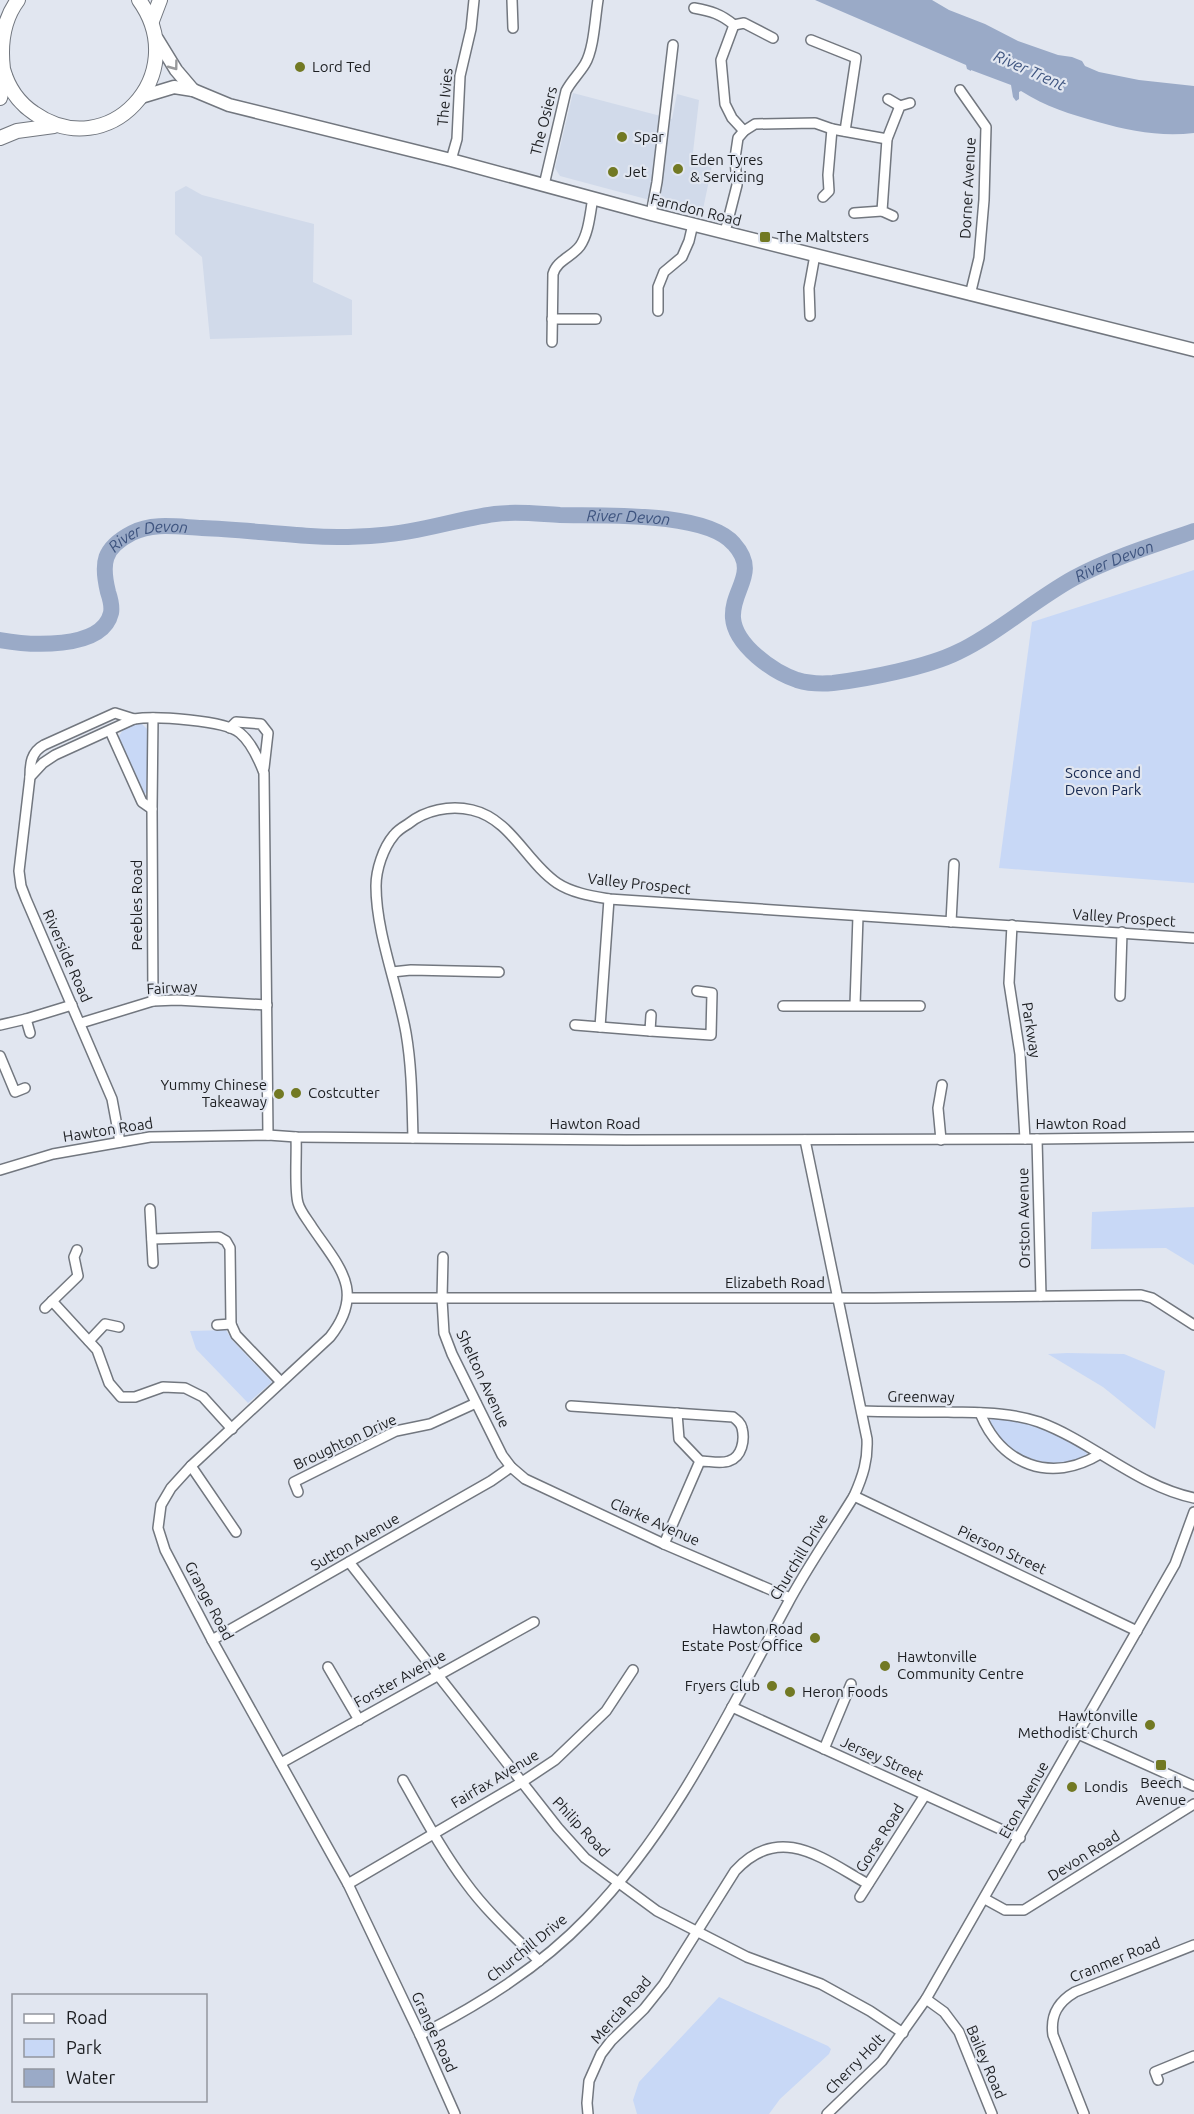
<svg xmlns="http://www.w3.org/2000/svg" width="1194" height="2114" font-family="Ubuntu,sans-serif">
<rect width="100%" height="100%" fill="#e1e6f0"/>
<g fill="#d1daea">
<polygon points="573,93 672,119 677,94 699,100 692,161 712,166 702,214 560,176 555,168"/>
<polygon points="186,186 202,195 314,224 313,282 352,300 352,335 210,339 202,257 175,234 175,192"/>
</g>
<g fill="#c8d8f6">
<polygon points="1194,570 1194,883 999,868 1032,622"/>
<polygon points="134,724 142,724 149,731 149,791 144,794 118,738 124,728"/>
<polygon points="1194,1207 1194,1265 1166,1248 1091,1249 1092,1212"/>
<polygon points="226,1330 232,1340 272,1382 248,1403 196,1349 190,1331"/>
<polygon points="1067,1353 1124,1354 1165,1371 1155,1429 1103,1387 1048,1354"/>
<path d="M994,1417C1028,1420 1057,1434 1086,1450L1087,1455C1060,1476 998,1455 989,1422Z"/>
<polygon points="719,1997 828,2046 831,2049 829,2054 780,2099 769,2114 637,2114 633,2100 639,2082"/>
</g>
<path fill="#9aaac7" d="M815,0H932L949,10L985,24L1018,41L1058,55L1072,57L1082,61L1085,66L1099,72L1139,80L1194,86V133C1161,137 1130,131 1098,122C1070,114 1046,107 1021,91L1019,92V99L1016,101L1013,97L1011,85L971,70V71L967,69L966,65Z"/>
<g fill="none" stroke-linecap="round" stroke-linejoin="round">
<path stroke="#9aaac7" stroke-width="16" id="s1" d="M0,640C27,645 102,651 111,613C112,608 110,598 108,592C101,563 103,548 132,533C153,522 179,527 202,528C238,529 274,534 310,536C334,538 359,537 382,535C421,532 457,519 495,514C516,511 539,514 560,515C602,516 706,511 734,544C760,573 731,589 733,618C735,645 773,672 797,680C807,683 822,684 833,683C867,679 928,667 958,652C998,633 1034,600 1074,578C1111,558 1154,545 1194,531"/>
<defs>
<g id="minor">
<polyline points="512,0 513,28"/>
<path d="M694,8C711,11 721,14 734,25L721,60L725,104L732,118L744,131"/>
<polyline points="734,25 744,23 773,38"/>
<polyline points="811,40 856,58 845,131"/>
<polyline points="960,90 986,127 984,200 979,258 970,295"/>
<polyline points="888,99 900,106"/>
<polyline points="451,160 457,139 460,76 471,29 474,0"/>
<path d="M544,185L566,91C571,81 579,74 585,64C594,49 595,18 598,0"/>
<polyline points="823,197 829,191 828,175 832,129"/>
<polyline points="854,213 882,211"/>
<polyline points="651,214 657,182 673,45"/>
<polyline points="893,216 882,211 887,139 900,106 910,103"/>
<polyline points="725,232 737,185 735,158 738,138 744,131 755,124 815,123 832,129 887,139"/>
<polyline points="658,311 658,287 664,272 682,257 689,241 693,224"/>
<polyline points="810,316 809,288 815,255"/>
<polyline points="552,319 596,319"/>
<path d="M552,342L553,274C557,260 572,257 580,246C589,233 590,213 593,198"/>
<polyline points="230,728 236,722 261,724 268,733 264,768"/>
<polyline points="110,731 142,802 152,809"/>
<path d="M30,777C30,764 31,752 44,745L115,713L134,719"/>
<polyline points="951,922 954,864"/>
<polyline points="1012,925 1009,983 1020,1054 1025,1139"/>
<polyline points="392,972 411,970 499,972"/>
<polyline points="1120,996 1122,932"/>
<polyline points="153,1001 152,809 153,718"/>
<polyline points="855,1005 858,916"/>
<polyline points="783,1006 920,1006"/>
<polyline points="26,1019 30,1033"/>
<polyline points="81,1023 153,1001 177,1000 267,1005"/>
<polyline points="0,1025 26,1019 72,1005"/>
<polyline points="575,1025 650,1031 651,1015"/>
<polyline points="600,1027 609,899"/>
<polyline points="650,1031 711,1035 712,993 697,991"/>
<polyline points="0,1056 15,1092 25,1088"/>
<path d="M296,1137C297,1154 294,1189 298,1203C300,1211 307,1219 312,1227C339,1267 366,1291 330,1337L191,1466L171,1488L161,1505L158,1528L165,1550L212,1640L348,1884L420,2035L455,2114"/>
<path d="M413,1138C412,1103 412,1068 406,1033C398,987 376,933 376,886C376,870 383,848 394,835C397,831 403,827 408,824C425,810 450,805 472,810C511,819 526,862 557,883C572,893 592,896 609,899L1194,938"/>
<polyline points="1037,1139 1041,1296"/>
<polyline points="941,1140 938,1108 942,1085"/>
<path d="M120,1142L112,1099L26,899L21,886L19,871L30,777L43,763L55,755L134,719C155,716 225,720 240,733C252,743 259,760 264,773L268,1135"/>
<polyline points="0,1170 53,1154 150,1137 268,1135 296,1137 626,1140 1037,1139 1194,1137"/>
<polyline points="150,1209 153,1263"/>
<polyline points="152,1239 219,1237 226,1241 230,1248 231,1324 236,1335 281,1382"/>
<polyline points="443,1257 442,1299 444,1333 452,1354 502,1455 511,1467 525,1479 664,1544 790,1598"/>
<polyline points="348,1298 874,1298 1141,1295 1152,1298 1194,1325"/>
<polyline points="52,1301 97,1350 109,1383 121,1397 135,1397 163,1387 185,1388 203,1397 232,1429"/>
<polyline points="45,1308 78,1276 74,1257 77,1250"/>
<polyline points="217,1325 231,1324"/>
<polyline points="89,1341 105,1324 119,1327"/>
<path d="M571,1406L733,1417C737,1420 741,1423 742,1428C745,1440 742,1457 729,1461C721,1464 709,1461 700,1461L664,1544"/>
<path d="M862,1411C891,1412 920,1412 948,1412C979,1413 1010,1412 1039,1422C1093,1442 1137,1486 1194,1498"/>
<polyline points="677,1413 679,1439 700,1461"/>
<path d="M980,1413C1001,1465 1051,1484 1100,1454"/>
<polyline points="191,1466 236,1532"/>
<polyline points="298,1492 294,1482 396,1431 430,1424 476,1403"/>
<polyline points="854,1496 1137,1631"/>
<polyline points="349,1562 558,1828 585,1858 657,1911 747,1957 821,1984 870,2011 903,2033"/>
<polyline points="212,1640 491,1481 511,1467"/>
<polyline points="328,1667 359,1720"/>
<polyline points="732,1707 1020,1838"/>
<polyline points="1078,1734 1194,1786"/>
<polyline points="824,1749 851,1684"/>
<polyline points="281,1763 534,1622"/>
<path d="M403,1780C423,1815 442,1851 466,1883C487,1912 514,1936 539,1961"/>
<polyline points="348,1884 522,1782 555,1760 606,1711 633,1670"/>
<polyline points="860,1897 925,1795"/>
<polyline points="985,1899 1005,1910 1024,1910 1194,1804"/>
<polyline points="926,1999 944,2012 959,2032 992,2114"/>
<path d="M420,2035C480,2004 539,1968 587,1918C674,1829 728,1713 787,1605C807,1567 832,1532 854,1496C863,1476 868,1460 867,1439L805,1140"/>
<polyline points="1158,2080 1155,2072 1194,2056"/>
<path d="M588,2114L587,2103L589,2081L601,2054L611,2041L644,2009L664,1984L735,1871C780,1822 823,1859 868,1884"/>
<polyline points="827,2114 882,2061 926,1999 1175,1564 1194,1512"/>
<path d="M1084,2114L1053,2035C1050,2015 1058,2002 1075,1992L1194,1945"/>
</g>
<g id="major">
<polyline points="157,39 176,70 193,90"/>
<polyline points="141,97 174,87 193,90 229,105 451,160 651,214 1194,350"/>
</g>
<g id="highway">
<path d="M18,0C3,20 0,44 3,69C8,87 19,103 34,113C108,165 193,75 139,0"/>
<polyline points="152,21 160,0"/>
<polyline points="0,98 5,76"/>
<polyline points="0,138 17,131 54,126"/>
</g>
</defs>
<use href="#minor" stroke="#72777f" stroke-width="12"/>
<use href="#major" stroke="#72777f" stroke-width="15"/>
<use href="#highway" stroke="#72777f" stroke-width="16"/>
<use href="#minor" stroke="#fff" stroke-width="9"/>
<use href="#major" stroke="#fff" stroke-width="12"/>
<use href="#highway" stroke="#fff" stroke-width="14"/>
</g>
<defs><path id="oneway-chevron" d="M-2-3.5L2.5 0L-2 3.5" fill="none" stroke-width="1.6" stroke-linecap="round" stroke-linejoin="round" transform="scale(1.5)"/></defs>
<use stroke="#999a9c" href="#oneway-chevron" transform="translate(174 66) rotate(53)"/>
<g fill="#727923" stroke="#e1e6f0" stroke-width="2">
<circle cx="300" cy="67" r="6"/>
<circle cx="622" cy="137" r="6"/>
<circle cx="678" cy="169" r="6"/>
<circle cx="613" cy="172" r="6"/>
<rect x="759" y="231" width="12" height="12" rx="3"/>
<circle cx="296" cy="1093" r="6"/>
<circle cx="279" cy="1094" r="6"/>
<circle cx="815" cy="1638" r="6"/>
<circle cx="885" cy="1666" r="6"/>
<circle cx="772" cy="1686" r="6"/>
<circle cx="790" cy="1692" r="6"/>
<circle cx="1150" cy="1725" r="6"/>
<rect x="1155" y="1759" width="12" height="12" rx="3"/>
<circle cx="1072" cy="1787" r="6"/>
</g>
<g text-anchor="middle" stroke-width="4.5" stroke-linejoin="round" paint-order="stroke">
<g font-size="15" fill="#1d1f22" stroke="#e1e6f0" text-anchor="start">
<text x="312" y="72">Lord Ted</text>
<text x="634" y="142">Spar</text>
<text x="690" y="165">Eden Tyres<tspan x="690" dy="17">&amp; Servicing</tspan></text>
<text x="625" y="177">Jet</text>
<text x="777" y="242">The Maltsters</text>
<text x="267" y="1090" text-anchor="end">Yummy Chinese<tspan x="267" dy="17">Takeaway</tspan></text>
<text x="308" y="1098">Costcutter</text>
<text x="803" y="1634" text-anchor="end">Hawton Road<tspan x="803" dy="17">Estate Post Office</tspan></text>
<text x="897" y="1662">Hawtonville<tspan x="897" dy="17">Community Centre</tspan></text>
<text x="760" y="1691" text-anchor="end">Fryers Club</text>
<text x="802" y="1697">Heron Foods</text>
<text x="1138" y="1721" text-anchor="end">Hawtonville<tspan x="1138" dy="17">Methodist Church</tspan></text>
<text x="1161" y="1788" text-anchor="middle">Beech<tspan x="1161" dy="17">Avenue</tspan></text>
<text x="1084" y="1792">Londis</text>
</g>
<g font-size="15" fill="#1d1f22" stroke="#e1e6f0">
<text transform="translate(445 97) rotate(-85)" y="5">The Ivies</text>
<text transform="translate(544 121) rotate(-76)" y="5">The Osiers</text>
<text transform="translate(968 188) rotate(-87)" y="5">Dorner Avenue</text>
<text transform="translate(696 210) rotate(14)" y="5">Farndon Road</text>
<text transform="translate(639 884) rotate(6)" y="5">Valley Prospect</text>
<text transform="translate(137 905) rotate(-90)" y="5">Peebles Road</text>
<text transform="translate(1124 918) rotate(4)" y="5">Valley Prospect</text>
<text transform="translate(67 956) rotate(66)" y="5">Riverside Road</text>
<text transform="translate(172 988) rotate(-3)" y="5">Fairway</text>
<text transform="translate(1031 1030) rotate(81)" y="5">Parkway</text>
<text x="595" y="1129">Hawton Road</text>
<text x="1081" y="1129">Hawton Road</text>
<text transform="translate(108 1130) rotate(-9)" y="5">Hawton Road</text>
<text transform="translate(1024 1218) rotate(-91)" y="5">Orston Avenue</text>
<text x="775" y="1288">Elizabeth Road</text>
<text transform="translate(483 1379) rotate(65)" y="5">Shelton Avenue</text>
<text transform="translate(921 1397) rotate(1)" y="5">Greenway</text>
<text transform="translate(345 1442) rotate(-25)" y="5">Broughton Drive</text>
<text transform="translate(655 1522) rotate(24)" y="5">Clarke Avenue</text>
<text transform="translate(355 1542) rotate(-30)" y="5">Sutton Avenue</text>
<text transform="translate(1002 1550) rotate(25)" y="5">Pierson Street</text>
<text transform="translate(799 1557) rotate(-59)" y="5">Churchill Drive</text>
<text transform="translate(209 1601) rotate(62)" y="5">Grange Road</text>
<text transform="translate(400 1679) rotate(-29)" y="5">Forster Avenue</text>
<text transform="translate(882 1759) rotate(24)" y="5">Jersey Street</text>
<text transform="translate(495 1779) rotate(-31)" y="5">Fairfax Avenue</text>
<text transform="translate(1024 1800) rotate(-61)" y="5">Eton Avenue</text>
<text transform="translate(581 1827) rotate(47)" y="5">Philip Road</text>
<text transform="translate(880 1838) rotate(-58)" y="5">Gorse Road</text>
<text transform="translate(1084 1856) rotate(-32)" y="5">Devon Road</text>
<text transform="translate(527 1948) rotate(-39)" y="5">Churchill Drive</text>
<text transform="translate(1115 1960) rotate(-22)" y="5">Cranmer Road</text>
<text transform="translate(621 2010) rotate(-49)" y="5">Mercia Road</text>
<text transform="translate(434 2032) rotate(65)" y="5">Grange Road</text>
<text transform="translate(986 2062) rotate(67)" y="5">Bailey Road</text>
<text transform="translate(855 2064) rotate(-46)" y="5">Cherry Holt</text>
</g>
<g font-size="15" fill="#182a52" stroke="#e1e6f0">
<text x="1103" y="778">Sconce and<tspan x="1103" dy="17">Devon Park</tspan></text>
</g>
<g font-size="16" font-style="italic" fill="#3e547f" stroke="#e1e6f0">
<text transform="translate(1030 70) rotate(24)" y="6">River Trent</text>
<text dy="6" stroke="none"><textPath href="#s1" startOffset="716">River Devon</textPath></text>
<text dy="6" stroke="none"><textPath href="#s1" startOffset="231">River Devon</textPath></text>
<text dy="6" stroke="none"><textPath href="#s1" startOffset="1346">River Devon</textPath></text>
</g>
</g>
<rect x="12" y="1994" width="195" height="108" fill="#e1e6f0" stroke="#93969e" stroke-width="1.5"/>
<rect x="24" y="2014" width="30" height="9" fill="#ffffff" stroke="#93969e" stroke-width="1.5"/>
<text x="66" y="2024" font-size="18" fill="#1d1f22">Road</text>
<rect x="24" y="2039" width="30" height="18" fill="#c8d8f6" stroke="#93969e" stroke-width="1.5"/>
<text x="66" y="2054" font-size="18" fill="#1d1f22">Park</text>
<rect x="24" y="2069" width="30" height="18" fill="#9aaac7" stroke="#93969e" stroke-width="1.5"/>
<text x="66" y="2084" font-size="18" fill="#1d1f22">Water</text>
</svg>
